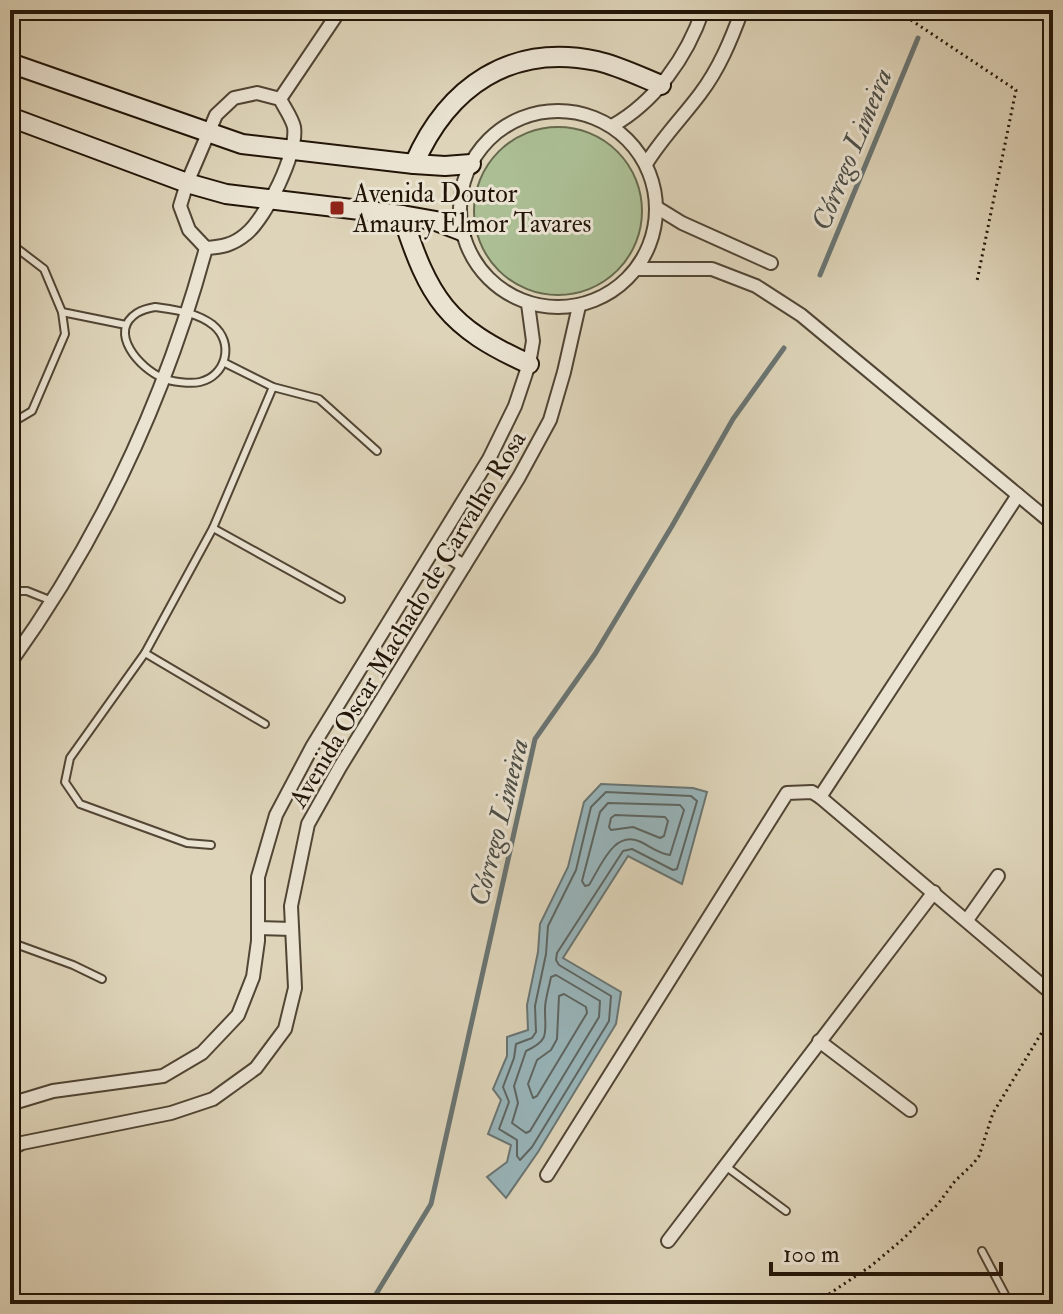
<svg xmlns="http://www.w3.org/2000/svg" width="1063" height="1314" font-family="'IM FELL Double Pica',serif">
<rect width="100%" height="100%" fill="#ded4b9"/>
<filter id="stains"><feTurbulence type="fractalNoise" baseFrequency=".0025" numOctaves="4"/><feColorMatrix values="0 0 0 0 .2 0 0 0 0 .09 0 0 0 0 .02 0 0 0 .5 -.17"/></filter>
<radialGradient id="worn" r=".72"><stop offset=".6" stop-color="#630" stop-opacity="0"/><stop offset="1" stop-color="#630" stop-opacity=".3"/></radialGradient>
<circle fill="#acbe94" stroke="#676a4e" stroke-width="2" cx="558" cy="211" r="84"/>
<polygon fill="#98b5bb" stroke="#697573" stroke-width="2" points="601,784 693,788 707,792 682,884 628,856 563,958 621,992 616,1024 538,1152 506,1198 487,1177 507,1162 511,1145 488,1134 501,1100 493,1089 507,1056 507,1037 528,1030 527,1005 538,952 540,924 568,867 584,802"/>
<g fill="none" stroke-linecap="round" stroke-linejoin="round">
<g stroke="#5d6562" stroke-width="2">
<polygon points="606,792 691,796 697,801 677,869 673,870 632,849 623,851 557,953 556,960 559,965 611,996 609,1021 532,1147 520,1160 517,1156 517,1140 499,1129 509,1102 503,1087 514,1058 516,1044 532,1038 536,1032 535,1006 546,954 548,926 576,870 591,807"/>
<path d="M608,803L680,805L684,810L670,855C660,854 651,847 641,842C614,829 601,866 589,885L585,886L582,881L600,812Z"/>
<polygon points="615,815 665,817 668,821 664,836 660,838 633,827 611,830 609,827 611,818"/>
<path d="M556,975L600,1001L599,1017L530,1131L526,1133L512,1123L518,1103L514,1086L526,1051C550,1040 545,1034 545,1009C545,999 549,988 551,977Z"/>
<polygon points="564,994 586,1007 587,1013 537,1096 533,1098 528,1084 537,1060 551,1050 557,1039 559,996"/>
</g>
<g stroke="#697573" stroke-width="5">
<polyline points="927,16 930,10"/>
<polyline points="820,275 918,38"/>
<polyline points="370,1304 431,1204 535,739 595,654 672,526 733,419 784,348"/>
</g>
<defs>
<g id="lane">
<polyline points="10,243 44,269 62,312 65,334 32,411 10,424"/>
<path d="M155,307C175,310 196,312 213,325C235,343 226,376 200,382C191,384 171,382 163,378C140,369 107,332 137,313C142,310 149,308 155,307Z"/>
<polyline points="62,312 126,325"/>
<polyline points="225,363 273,387 319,399 377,451"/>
<polyline points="213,528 341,599"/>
<polyline points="10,591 27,591 52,601"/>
<polyline points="145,653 265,724"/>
<polyline points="211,845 187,843 80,804 65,782 70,758 145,653 213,528 273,387"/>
<polyline points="10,942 73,965 102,979"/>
<polyline points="724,1165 786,1211"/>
<polyline points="982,1251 1010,1304"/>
</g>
<g id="street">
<path d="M257,93L280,99C284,107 292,118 294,127C298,152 266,218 246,234C233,245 222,247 206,248L189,230L180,206L187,183L216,115L234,98Z"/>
<polyline points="280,99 340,10"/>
<circle cx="558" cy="209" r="98"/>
<path d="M612,126C655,102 687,57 703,10"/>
<path d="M646,164C662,138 682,118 700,94C719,69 731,40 742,10"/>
<polyline points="656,207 682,223 771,263"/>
<polyline points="636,269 712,269 756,286 801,315 1053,524"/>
<polyline points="435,548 464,566"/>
<path d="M10,663C100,538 166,396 206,248"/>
<polyline points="820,797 1018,495"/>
<polyline points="967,920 998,876"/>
<polyline points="258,928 292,929"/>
<polyline points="819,1041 910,1110"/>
<polyline points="10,1104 53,1091 163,1076 202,1053 238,1015 253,977 258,941 258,877 276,815 312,747 489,459 515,406 529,364 533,341 528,304"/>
<polyline points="10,1149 22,1143 171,1113 213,1099 256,1068 285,1029 295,988 291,906 308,824 340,767 519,477 550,420 564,372 579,306"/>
<polyline points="547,1175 787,793 812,792 820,797 1050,992"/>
<polyline points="668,1241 934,892"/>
</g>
<g id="secondary">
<polyline points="10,63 242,144 414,164 445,166 471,164"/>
<polyline points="10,117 187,183 226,194 402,215 436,221 462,231"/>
<path d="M414,164C448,86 511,43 597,61C619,66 641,77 661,85"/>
<path d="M402,215C429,299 447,327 529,364"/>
</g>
</defs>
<use href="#lane" stroke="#514534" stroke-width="10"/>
<use href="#street" stroke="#514534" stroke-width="16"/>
<use href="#secondary" stroke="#221508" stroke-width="22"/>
<g stroke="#221508" stroke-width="3" stroke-dasharray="2 4" stroke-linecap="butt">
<polyline points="896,10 1016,90 977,281"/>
<polyline points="814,1304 871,1266 903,1239 938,1204 955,1181 973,1164 979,1156 993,1113 1053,1014"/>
</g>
<use href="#lane" stroke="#eae3d2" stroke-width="6"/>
<use href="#street" stroke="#eae3d2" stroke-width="12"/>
<use href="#secondary" stroke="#eae3d2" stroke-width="18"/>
</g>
<rect fill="#8f2418" stroke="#eae3d2" stroke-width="3" x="329" y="200" width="16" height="16" rx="4"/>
<g text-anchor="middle" stroke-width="6" stroke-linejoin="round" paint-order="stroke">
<g font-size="26" fill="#221508" stroke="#eae3d2" text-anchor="start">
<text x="353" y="202">Avenida Doutor<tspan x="353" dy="30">Amaury Elmor Tavares</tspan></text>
</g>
<g font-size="26" fill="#221508" stroke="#eae3d2">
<text transform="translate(407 619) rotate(-59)" y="9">Avenida Oscar Machado de Carvalho Rosa</text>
</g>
<g font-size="28" font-style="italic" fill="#4b4d47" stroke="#eae3d2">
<text transform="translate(851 149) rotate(-68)" y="10">Córrego Limeira</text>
<text transform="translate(498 822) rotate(-76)" y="10">Córrego Limeira</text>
</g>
</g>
<rect width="1063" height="1314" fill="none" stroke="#ded4b9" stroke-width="40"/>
<rect x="12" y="12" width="1039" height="1290" fill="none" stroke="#221508" stroke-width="4"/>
<rect x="20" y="20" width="1023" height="1274" fill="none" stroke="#221508" stroke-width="2"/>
<path d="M771 1262v12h230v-12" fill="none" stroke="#221508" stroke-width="4"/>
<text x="783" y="1262" font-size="24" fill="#221508" stroke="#eae3d2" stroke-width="6" paint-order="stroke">100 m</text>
<rect width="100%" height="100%" filter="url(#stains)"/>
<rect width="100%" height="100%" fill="url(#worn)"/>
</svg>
